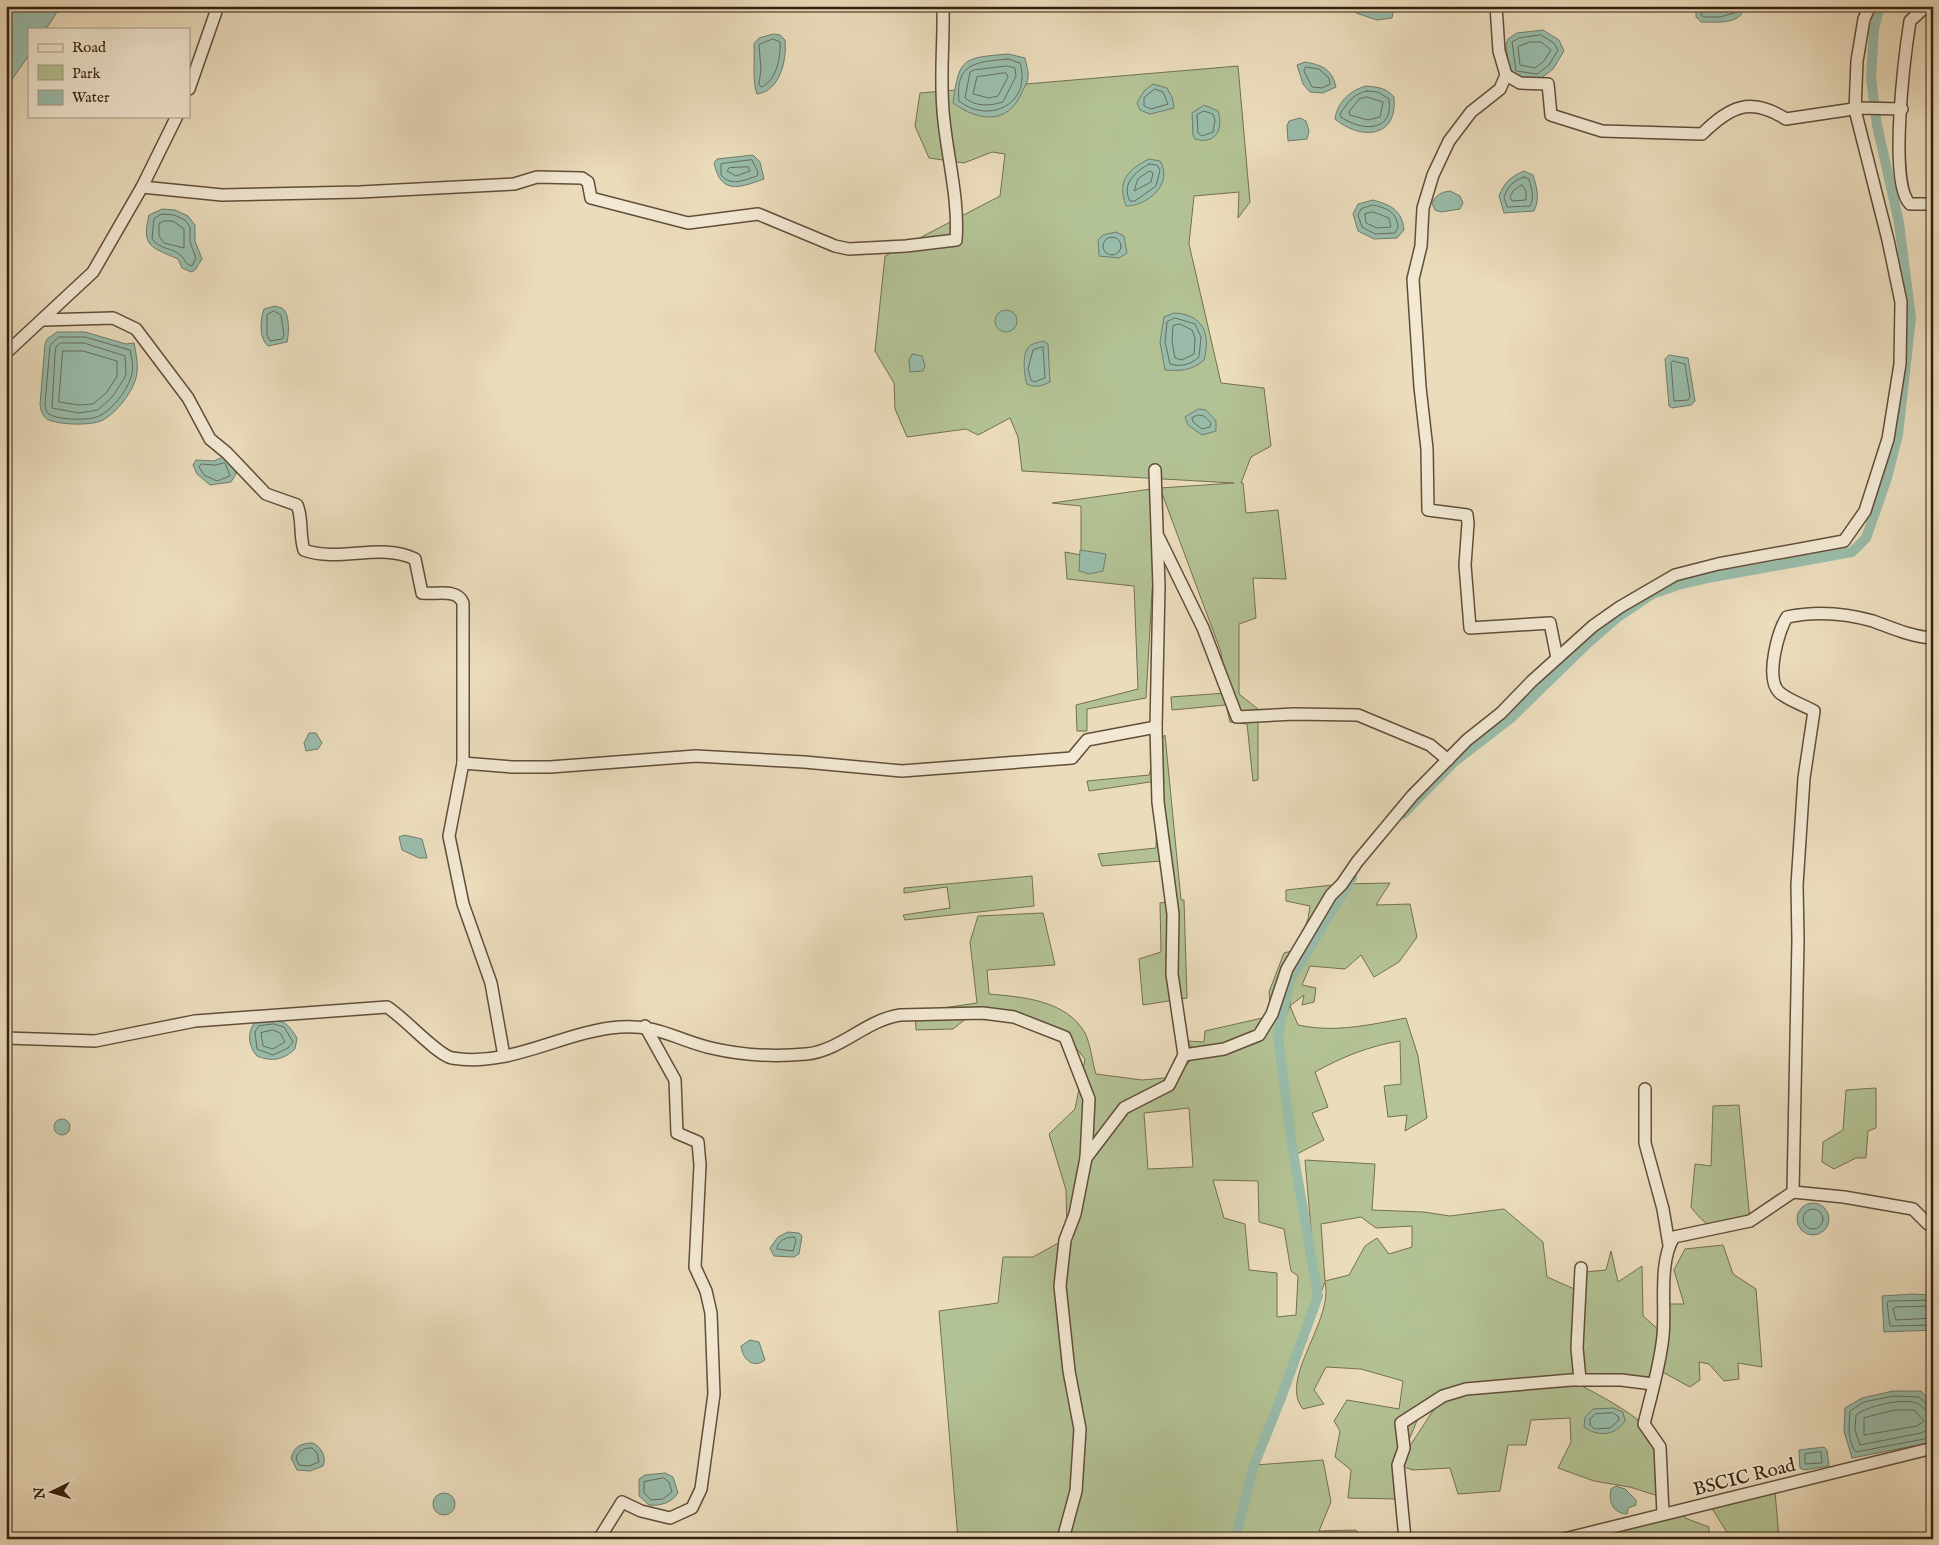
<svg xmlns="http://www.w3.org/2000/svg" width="1939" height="1545" font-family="'IM FELL English',serif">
<rect width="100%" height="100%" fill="#ebdcbc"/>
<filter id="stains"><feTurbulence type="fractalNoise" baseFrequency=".004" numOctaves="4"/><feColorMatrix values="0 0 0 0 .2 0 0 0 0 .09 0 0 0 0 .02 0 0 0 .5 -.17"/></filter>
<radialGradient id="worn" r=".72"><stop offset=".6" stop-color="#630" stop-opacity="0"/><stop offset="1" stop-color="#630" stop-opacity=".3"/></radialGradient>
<g fill="#b3c294" stroke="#737052" fill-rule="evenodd">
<polygon points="1238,66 1250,202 1238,218 1239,192 1194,196 1189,244 1221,383 1264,388 1271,446 1251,457 1241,483 1243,483 1246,513 1278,510 1286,579 1253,578 1256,618 1239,624 1239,694 1258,709 1258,780 1253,781 1247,724 1230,722 1226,705 1172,710 1171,697 1226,693 1221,652 1160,488 1234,483 1022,471 1018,437 1010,418 978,435 966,429 907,437 895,409 894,383 875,351 885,256 1000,196 1005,154 992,152 964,163 929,158 915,126 920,93"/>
<polygon points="1158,488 1146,698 1087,709 1087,731 1077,731 1076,705 1138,689 1134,586 1067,579 1065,552 1081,555 1081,506 1052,503"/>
<polygon points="1165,735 1181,900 1184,900 1187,998 1143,1005 1139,959 1161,952 1160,903 1166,902 1161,861 1102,866 1098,854 1156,848 1157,781 1089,791 1087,781 1149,775 1159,742"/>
<polygon points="1032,876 1034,906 905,920 903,915 950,908 947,887 904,893 904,888"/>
<path d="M1390,883L1376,905L1410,904L1417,937L1399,962L1374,977L1361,955L1345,969L1310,966L1302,985L1316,988L1314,1002L1302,1005L1304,995L1290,1006L1298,1025C1336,1033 1368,1025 1406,1018L1418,1056L1427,1118L1405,1131L1407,1115L1388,1117L1384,1086L1401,1084L1400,1041C1369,1046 1342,1057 1315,1072L1328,1107L1312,1113L1324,1140L1295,1155L1316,1286L1305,1160L1375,1164L1372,1210L1424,1212L1450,1216L1504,1209L1543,1242L1547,1277L1579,1291L1585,1272L1606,1270L1611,1251L1618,1282L1642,1266L1643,1316L1660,1331L1663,1304H1684L1674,1270L1685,1249L1723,1245L1733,1274L1756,1289L1762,1367L1738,1363L1739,1379L1724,1381L1709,1364L1699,1362L1700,1380L1690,1387L1657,1369L1653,1384L1572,1381C1595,1393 1656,1422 1660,1449C1662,1464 1659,1481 1658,1496L1630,1487L1594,1481L1558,1468L1571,1442L1570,1418L1531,1420L1526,1445H1508L1500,1491L1458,1494L1450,1468L1413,1470L1398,1465V1499L1348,1498L1351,1470L1335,1457L1340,1431L1334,1421L1347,1400L1399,1409L1403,1381L1361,1369L1326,1367L1314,1390L1324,1404L1303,1409C1278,1379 1334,1321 1325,1282L1255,1465L1323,1460L1331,1502L1319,1531L1356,1530L1362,1539H1063L1080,1429L1060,1286L1067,1234L1066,1190L1049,1134L1075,1109L1085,1059L1064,1033L1042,1029L1024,1014L1000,1011L985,1020L968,1017L953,1029L916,1030L915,1012L977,1003L970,942L978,916L1043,913L1055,965L987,970L989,994C1023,997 1066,1000 1085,1033C1091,1045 1092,1062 1096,1074L1142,1080L1176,1077L1196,1054L1187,1041L1204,1042L1205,1031L1271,1016L1269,992L1284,953L1296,950L1308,919L1310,906L1286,901V890L1342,884ZM1290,983V1006L1279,1032L1289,983ZM1189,1108L1193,1167L1148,1169L1144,1113ZM1213,1180L1258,1181L1259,1222L1284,1229L1291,1271L1298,1276L1296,1315L1277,1317V1273L1249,1270L1245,1224L1224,1218ZM1361,1217L1376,1228L1412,1226V1247L1389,1254L1377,1238L1365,1246L1349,1275L1325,1281L1321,1224ZM1442,1397L1400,1461L1422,1409Z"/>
<polygon points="1876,1088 1876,1128 1868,1131 1866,1158 1856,1158 1834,1169 1822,1162 1823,1142 1843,1130 1846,1090"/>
<path d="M1739,1105L1750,1221C1719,1228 1712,1235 1691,1207L1695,1164L1711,1166L1713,1106Z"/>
<polygon points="1062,1241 1056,1286 1078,1429 1074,1490 1060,1539 958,1539 939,1311 998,1303 1003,1257 1033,1257"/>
<polygon points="1775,1491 1779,1539 1731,1539 1710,1505"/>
<polygon points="1684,1511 1685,1518 1709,1527 1709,1539 1579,1539"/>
</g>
<g fill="#99bcaa" stroke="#707d6c">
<polygon points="6,6 61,6 46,29 29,29 29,55 6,88"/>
<polygon points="1355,6 1394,6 1392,18 1377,20 1356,13"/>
<path d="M1696,6H1743C1745,25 1714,22 1701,22L1696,17Z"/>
<polygon points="1543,30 1559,40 1564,51 1553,69 1539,80 1523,79 1510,75 1506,45 1508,39 1517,33"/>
<path d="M773,34L780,35L785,40C787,60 780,91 757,94C752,82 755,59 754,44L759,38Z"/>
<path d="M1008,54L1025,58C1026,64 1029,72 1028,77C1028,82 1024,88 1022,92C1008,126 978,121 953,103C959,57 963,58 1008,54Z"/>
<path d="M1305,62C1322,65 1332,69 1336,87L1323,93L1310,92L1303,84L1297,65Z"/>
<polygon points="1153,84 1167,88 1172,97 1174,108 1150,114 1140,110 1137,103 1144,91"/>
<path d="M1366,86C1377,87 1387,88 1394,97C1398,139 1360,140 1335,119C1337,102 1351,90 1366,86Z"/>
<path d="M1204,105L1218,111C1224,130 1215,145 1195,139L1193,135L1192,113Z"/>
<polygon points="1300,118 1306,121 1309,131 1307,139 1288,141 1287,126 1289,121"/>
<path d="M753,155L760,162L764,179C739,188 721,195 714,163L717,159Z"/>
<path d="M1149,159L1160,161C1174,183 1148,206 1126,206C1117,181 1127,170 1149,159Z"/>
<path d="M1524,171L1533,175C1537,188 1540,198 1534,211L1504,213L1499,196C1504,183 1510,177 1524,171Z"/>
<path d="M1450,191L1460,196L1463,203L1460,209L1441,212L1435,210L1432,203C1436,195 1441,192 1450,191Z"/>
<path d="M1373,200C1391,205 1402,210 1404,230L1397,238L1374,239L1358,231L1353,214L1358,204Z"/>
<path d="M162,209L175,210L188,216L195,225V241L202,259L195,270L191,272L182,268L178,259C152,247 141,248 149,215Z"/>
<polygon points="1116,232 1124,236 1127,253 1119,258 1099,256 1098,240 1103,235"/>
<path d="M275,306C277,307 281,307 283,309C290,314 289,335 287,342L268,346C259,339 260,319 264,309Z"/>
<circle cx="1006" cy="321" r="11"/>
<path d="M1174,313C1203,314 1211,334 1204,360C1191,371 1181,371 1165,370L1160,342L1164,317Z"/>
<path d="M57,332H85L126,344L134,343C136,353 139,368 136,378C132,393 116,413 103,420C92,426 61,425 49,420C42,417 41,411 40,404L45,344L47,339Z"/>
<path d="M1043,341L1048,344L1050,382C1041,386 1036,388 1027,384C1024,375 1021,351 1031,345C1034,343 1040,342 1043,341Z"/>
<polygon points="912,354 922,356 925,366 923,371 910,372 909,360"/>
<polygon points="1669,355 1688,358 1695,401 1691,405 1672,408 1669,406 1665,359"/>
<polygon points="1198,409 1206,410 1216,421 1216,431 1202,435 1188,425 1185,417"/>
<path d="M223,457C232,459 233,466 236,474L231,482L210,485L197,474L193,465L196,460L214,461Z"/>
<polygon points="1080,550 1106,554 1103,571 1089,574 1079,571"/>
<polygon points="309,733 316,733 322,743 318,749 306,751 304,743"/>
<polygon points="6,814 10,832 6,858"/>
<polygon points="404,835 422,839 427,858 419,858 402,850 399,837"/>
<path d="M262,1020C282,1020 286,1020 297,1038L295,1049C283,1060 272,1062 257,1056C248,1046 247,1032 255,1022Z"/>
<circle cx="62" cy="1127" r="8"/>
<circle cx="1813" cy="1219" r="16"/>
<polygon points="788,1232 799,1233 802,1236 799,1254 794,1257 774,1256 770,1248 778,1237"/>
<polygon points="1912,1294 1933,1295 1933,1330 1884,1332 1882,1296"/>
<path d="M750,1340L759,1342L765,1360C753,1369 743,1360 741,1346Z"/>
<polygon points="1893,1391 1921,1391 1933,1403 1933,1436 1928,1443 1852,1458 1844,1431 1845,1408 1862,1398"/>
<path d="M1613,1408L1623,1412L1625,1421C1615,1436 1598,1437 1584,1427L1585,1417L1593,1409Z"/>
<path d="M313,1443C321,1447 327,1457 323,1466L310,1471L297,1470L291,1458C294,1446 302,1443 313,1443Z"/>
<polygon points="1824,1447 1827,1450 1829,1466 1804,1470 1800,1468 1799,1450"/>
<path d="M665,1473L673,1477L678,1493C671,1503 661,1506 649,1505L639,1496V1479L645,1475Z"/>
<path d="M1616,1486L1625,1489L1636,1500V1505L1628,1508L1627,1514C1613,1513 1608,1502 1611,1489Z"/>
<circle cx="444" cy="1504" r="11"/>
</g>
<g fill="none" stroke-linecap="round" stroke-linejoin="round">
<g stroke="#666e5c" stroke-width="1">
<polyline points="1701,6 1701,15 1704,17 1720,17 1737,12 1739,6"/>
<polygon points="1541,35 1554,43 1558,50 1549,65 1537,74 1516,71 1512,42 1519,38"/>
<path d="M773,39L780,42C781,58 776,81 761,87L759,84L761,69L759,45Z"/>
<polygon points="1530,42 1541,42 1551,50 1544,61 1535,68 1520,65 1518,47"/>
<path d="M1008,59L1020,63C1032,103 990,125 959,101C955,62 977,62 1008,59Z"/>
<path d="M1007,66L1015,68L1016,76L1003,102C990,106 976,107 965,98L970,72L974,70Z"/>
<polygon points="1306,67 1319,69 1329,78 1330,84 1322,88 1312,87 1304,71"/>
<polygon points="1006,73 1008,77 998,96 989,98 973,94 977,77"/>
<polygon points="1155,89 1163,92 1168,104 1151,109 1144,106 1144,98"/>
<path d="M1367,91L1378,92L1389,99C1394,132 1362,132 1341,117L1340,114C1348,102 1353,94 1367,91Z"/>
<polygon points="1367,97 1383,102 1380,117 1368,120 1350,115 1349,112 1359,99"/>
<polygon points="1204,111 1213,114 1215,120 1213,132 1202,136 1198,133 1197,115"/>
<path d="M752,160L758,172L757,176C744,180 731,187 721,175V164Z"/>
<path d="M1149,164L1157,165L1160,170L1156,186L1135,201H1130C1121,184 1135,172 1149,164Z"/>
<polygon points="748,167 750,171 736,176 727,171 729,168"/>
<polygon points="1150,171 1153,173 1151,182 1134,191 1138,179"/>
<path d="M1524,177L1529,179C1531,188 1535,197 1530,206L1507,207L1504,197C1508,186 1513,181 1524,177Z"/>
<polygon points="1522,185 1526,191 1526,200 1512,201 1510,197 1513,191"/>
<path d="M1373,205C1387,208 1397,212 1398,227L1395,233L1375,234L1362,227L1358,215L1361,209Z"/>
<polygon points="1373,212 1389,218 1391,227 1377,228 1366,223 1365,214"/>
<path d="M162,214L174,215L185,220L190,227V242L196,258L192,266C184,264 186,259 180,255C170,246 162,251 152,239L154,219Z"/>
<polygon points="164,221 173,221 184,229 184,248 164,243 159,236 159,224"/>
<circle cx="1112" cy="246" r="9"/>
<polygon points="274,311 281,315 284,335 282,339 270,341 267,335 267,315"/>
<path d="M1175,318L1195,324L1201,337L1199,357C1190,365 1181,367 1170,364L1165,342L1167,322Z"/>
<polygon points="1180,324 1192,330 1195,338 1194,354 1182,360 1175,358 1172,341 1173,326"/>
<path d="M59,337H85L130,350C132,358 134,370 131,377C127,391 112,410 99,416C90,421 57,420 49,414C45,411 46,408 45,404L50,346Z"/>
<polygon points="61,343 84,343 125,356 126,374 124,379 112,397 98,410 79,413 52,408 55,354 56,347"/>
<polygon points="1043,347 1045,378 1034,382 1031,380 1028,369 1033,350"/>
<polygon points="63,351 83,351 117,361 117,376 107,392 93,404 79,405 59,402"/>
<polygon points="1673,361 1685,364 1690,397 1688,400 1674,401 1671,363"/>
<polygon points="1198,415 1204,416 1211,423 1210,427 1202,429 1193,422 1192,418"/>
<polygon points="225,463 230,476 217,481 204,475 199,467 201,464 215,465"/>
<polygon points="274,1024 284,1027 293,1042 288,1048 273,1055 257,1049 255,1032 259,1026"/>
<polygon points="273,1030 280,1033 285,1042 273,1049 263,1046 261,1033"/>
<circle cx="1813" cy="1219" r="10"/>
<path d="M794,1237L796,1240L793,1251L777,1249C777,1241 786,1237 794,1237Z"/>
<polyline points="1933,1300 1889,1301 1887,1303 1890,1326 1933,1325"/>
<polyline points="1933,1306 1896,1307 1893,1309 1896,1320 1933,1318"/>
<path d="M1933,1406L1928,1405L1919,1397L1893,1396L1864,1402L1850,1411C1849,1424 1847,1442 1856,1452L1924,1439L1933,1434"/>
<polygon points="1895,1410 1914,1410 1924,1421 1917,1426 1864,1435 1864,1418"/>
<path d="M1933,1412C1924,1412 1923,1405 1916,1403C1902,1398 1867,1406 1856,1415L1855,1430L1860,1445L1921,1433L1933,1428"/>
<polygon points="1613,1413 1618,1416 1619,1420 1610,1428 1595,1429 1590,1425 1590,1419 1595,1414"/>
<path d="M312,1448L317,1453L319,1462L309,1466L299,1465L296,1458C298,1450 305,1448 312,1448Z"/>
<polygon points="1821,1452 1822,1463 1805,1464 1805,1454"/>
<polygon points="664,1478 669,1482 672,1492 663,1499 651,1500 644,1493 644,1482"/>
</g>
<g stroke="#99bcaa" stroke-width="10">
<polyline points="1403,814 1454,762 1511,718 1588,643 1618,617 1652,594 1678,585 1708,578 1852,552 1866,538 1887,478 1898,434 1911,318 1899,223 1877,125 1871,78 1874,29 1880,6"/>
<polyline points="1237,1539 1237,1532 1254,1465 1281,1398 1318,1296 1292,1146 1278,1035 1290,980 1352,878"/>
</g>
<defs>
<g id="minor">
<polyline points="1496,6 1499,51 1506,75 1500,89 1471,112 1449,141 1433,175 1423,208 1421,246 1413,279 1420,387 1427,449 1428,510 1467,515 1468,523 1465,565 1470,628 1550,623 1557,658"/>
<path d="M1933,8L1923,9L1910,21C1905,53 1888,183 1910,204H1933"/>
<path d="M1506,75L1520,83L1548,84L1551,115L1602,131L1702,134C1730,107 1749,96 1786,119L1860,108L1902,109"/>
<polyline points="189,89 218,6"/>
<path d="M142,187L222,195L360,192L514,184L537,177L582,178L588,182L591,198L688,223L758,214L835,246L849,249L906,246L956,240C959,200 948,160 944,121C939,83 944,45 943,6"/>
<path d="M43,320L113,318L136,329L188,398L210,439L227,453L266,494L297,505C303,518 299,535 304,550C340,563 381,542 415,559L422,593C436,595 457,588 463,603V763L449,836L463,904L491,983L504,1056"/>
<polyline points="6,353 93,272 142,187 177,116"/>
<polyline points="1159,538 1203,628 1237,717 1294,714 1358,715 1430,745 1448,760"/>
<polyline points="463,763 512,767 550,767 696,756 804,762 902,771 1072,758 1087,740 1156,727"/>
<path d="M6,1038L95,1041L195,1021L387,1007C405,1018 437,1055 452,1058C511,1068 563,1031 620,1027C657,1024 677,1040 711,1048C741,1055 775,1057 806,1054C840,1051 866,1020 900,1015L983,1013L1014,1017L1065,1037L1089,1099L1086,1158L1075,1214L1065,1240L1060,1286L1069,1371L1080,1429L1076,1491L1063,1539"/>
<polyline points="1184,1055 1224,1049 1259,1035 1272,1014 1287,969 1331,895 1342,884 1357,862 1412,796 1467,740 1501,713 1532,681 1593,626 1620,607 1675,575 1718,564 1844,541 1865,511 1888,439 1900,364 1901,302 1888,240 1855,110 1857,61 1864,19 1870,6"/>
<polyline points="1645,1089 1645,1143 1663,1209 1669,1245"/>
<polyline points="1086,1158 1124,1108 1169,1085 1184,1055 1172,974 1173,914 1158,802 1156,727 1159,586 1155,470"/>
<polyline points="1793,1192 1844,1197 1913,1209 1928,1224 1933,1224"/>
<polyline points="1580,1380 1577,1348 1581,1268"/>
<path d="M1663,1514L1660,1447L1644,1424C1651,1395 1660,1366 1663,1336C1666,1307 1658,1262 1674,1237L1750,1221L1793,1192L1798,940L1797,885L1804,778L1814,711C1804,705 1787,700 1779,692C1765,678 1778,631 1787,617C1815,611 1845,613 1873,621C1892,628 1912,637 1933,638"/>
<polyline points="599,1539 622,1502 641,1511 670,1518 692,1508 701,1489 714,1394 711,1313 706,1291 695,1267 700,1165 698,1142 677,1133 675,1080 645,1026"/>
<polyline points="1405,1539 1398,1465 1404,1448 1401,1423 1443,1396 1466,1389 1571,1380 1621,1380 1653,1384"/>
<polyline points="1564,1539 1933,1448"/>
</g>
</defs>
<use href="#minor" stroke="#614e3a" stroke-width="14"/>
<use href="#minor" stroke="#f2e8d3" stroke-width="11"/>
</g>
<g text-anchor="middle" stroke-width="4" stroke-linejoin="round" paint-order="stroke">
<g font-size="19" fill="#331f0f" stroke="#f2e8d3">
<text transform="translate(1744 1476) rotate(-14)" y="7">BSCIC Road</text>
</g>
</g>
<rect width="1939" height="1545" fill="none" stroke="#ebdcbc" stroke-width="25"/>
<rect x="8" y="8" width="1924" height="1530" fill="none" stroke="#331f0f" stroke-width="2.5"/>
<rect x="12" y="12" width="1914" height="1520" fill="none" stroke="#331f0f"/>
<rect x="28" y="28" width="162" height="90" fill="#f2e8d3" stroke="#a69885"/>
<rect x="38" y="44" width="25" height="8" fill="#f2e8d3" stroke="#a69885"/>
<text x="72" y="52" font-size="15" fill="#331f0f">Road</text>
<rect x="38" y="65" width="25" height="15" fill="#b3c294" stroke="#a69885"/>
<text x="72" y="78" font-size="15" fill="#331f0f">Park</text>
<rect x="38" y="90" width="25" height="15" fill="#99bcaa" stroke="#a69885"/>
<text x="72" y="102" font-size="15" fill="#331f0f">Water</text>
<g transform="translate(52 1492) rotate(265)" stroke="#f2e8d3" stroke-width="4" paint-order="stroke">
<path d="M0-4L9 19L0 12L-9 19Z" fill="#331f0f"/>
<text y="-8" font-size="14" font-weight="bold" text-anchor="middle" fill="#331f0f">N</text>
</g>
<rect width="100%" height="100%" filter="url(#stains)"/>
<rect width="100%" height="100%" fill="url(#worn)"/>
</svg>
